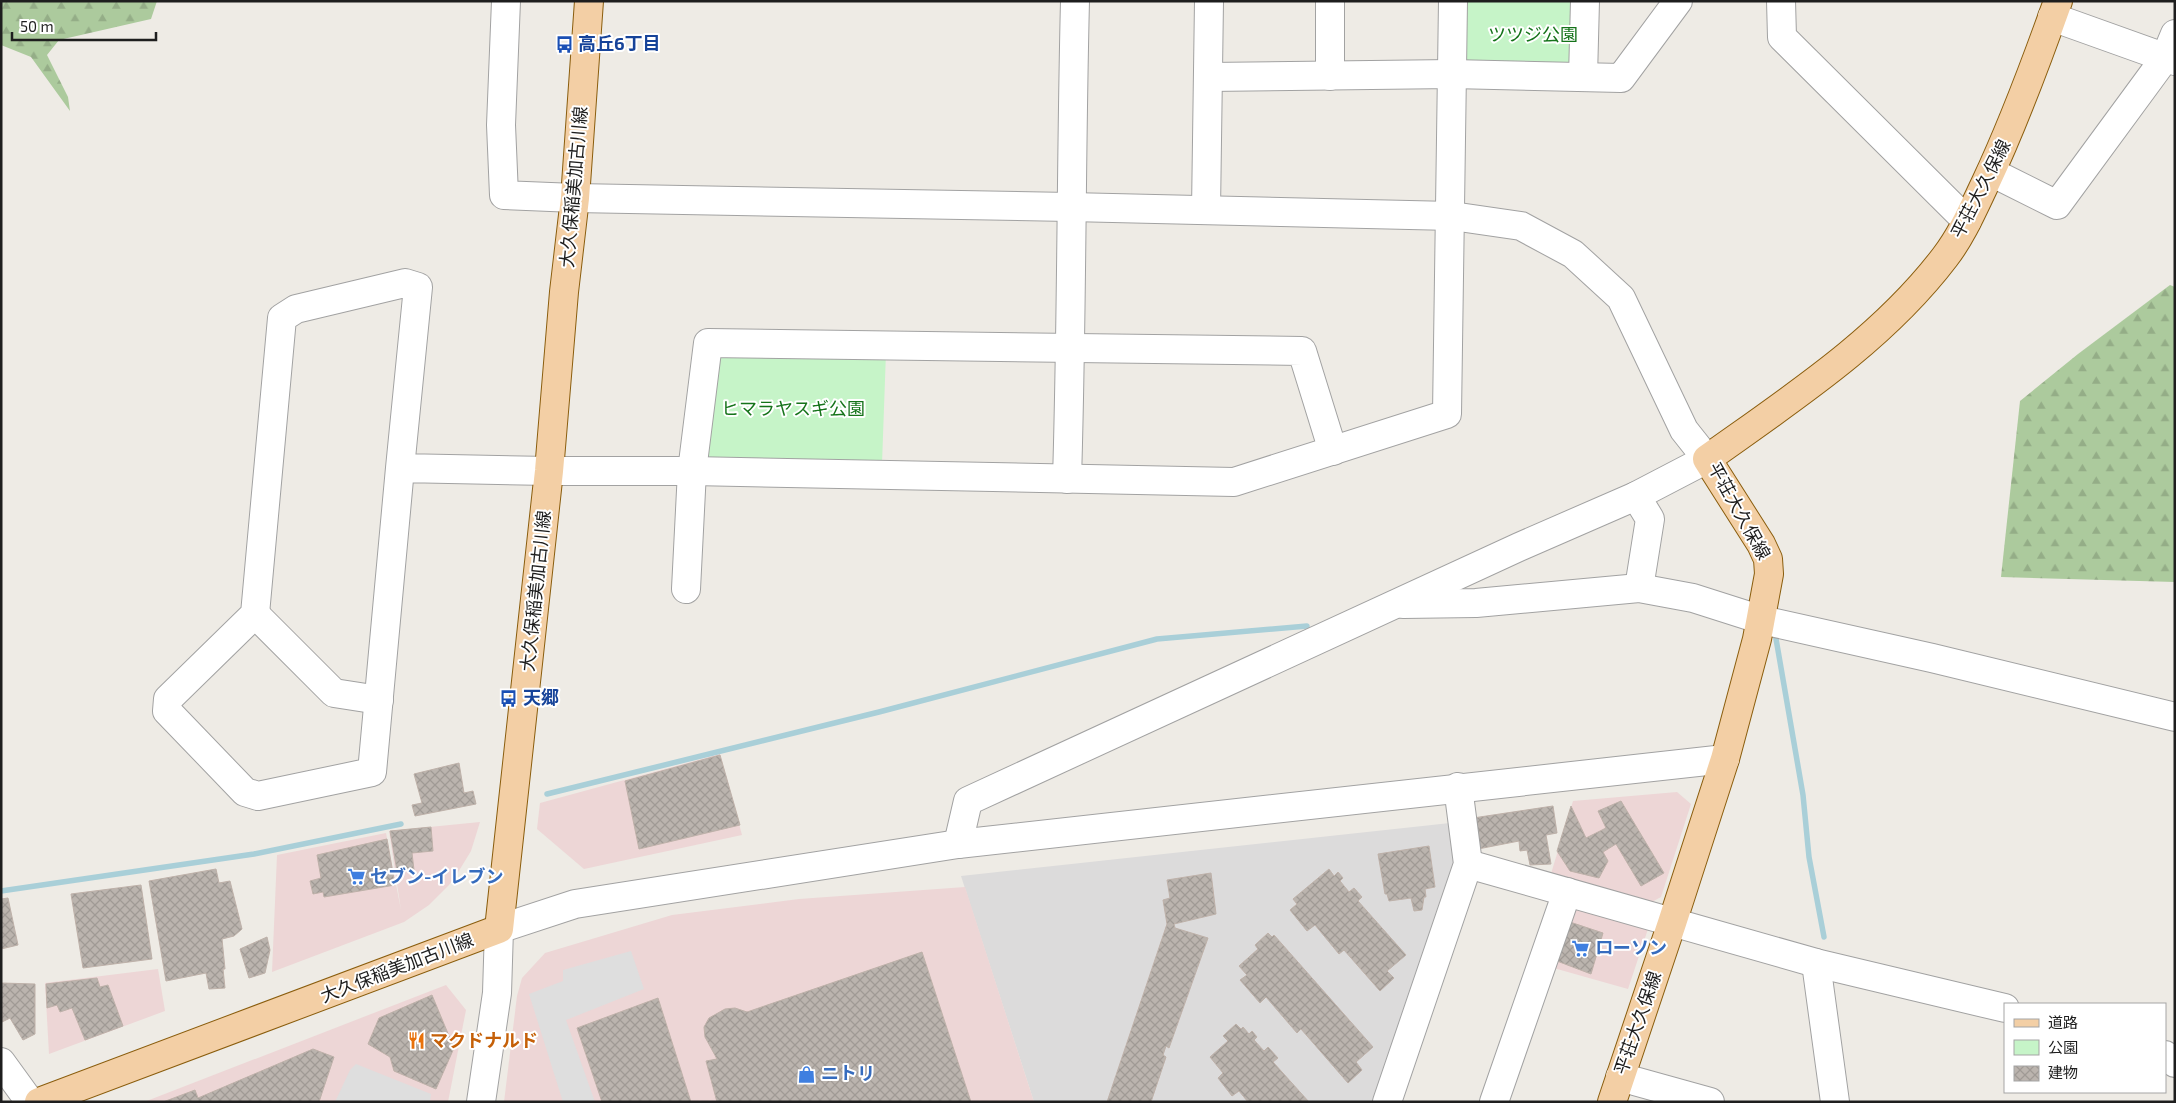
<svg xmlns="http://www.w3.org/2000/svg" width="2176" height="1103" font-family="'Exo 2','Noto Sans JP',sans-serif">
<defs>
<pattern id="forest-firs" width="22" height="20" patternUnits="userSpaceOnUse" patternTransform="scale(1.25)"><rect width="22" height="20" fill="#acca9d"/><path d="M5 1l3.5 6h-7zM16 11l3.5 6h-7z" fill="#94ad87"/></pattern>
<pattern id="building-cross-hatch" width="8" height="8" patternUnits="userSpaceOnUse" patternTransform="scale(1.25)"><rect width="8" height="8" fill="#bbb4ae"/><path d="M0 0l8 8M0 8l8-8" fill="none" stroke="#a09a95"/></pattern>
</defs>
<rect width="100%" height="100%" fill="#eeebe5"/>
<polygon fill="#dcdbdb" points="1450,823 1454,866 1373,1102 1034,1102 961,876"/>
<g fill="#edd6d6">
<polygon points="720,754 742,835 584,869 537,829 540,803"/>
<polygon points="1677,792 1691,804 1661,897 1650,903 1550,877 1573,801"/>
<polygon points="480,822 471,851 457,874 449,885 429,905 404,922 272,972 277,855 386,833 401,910 389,831"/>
<polygon points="965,887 1034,1102 504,1102 517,996 522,978 545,953 672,915 799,899"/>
<polygon points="1571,908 1643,922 1648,929 1628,989 1550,967"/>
<polygon points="158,969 165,1011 49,1054 45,983"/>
<polygon points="446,985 466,1010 448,1102 144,1102"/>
</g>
<g fill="url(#forest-firs)">
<polygon points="1,1 157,1 151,19 59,40 47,55 68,97 70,111 31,57 1,45"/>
<polygon points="2170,285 2175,287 2175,582 2001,577 2020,401 2078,354"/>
</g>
<g fill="#c6f4c8">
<polygon points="1461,1 1575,1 1576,65 1471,68 1460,58"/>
<polygon points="716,352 886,352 882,464 707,466 700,457"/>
</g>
<g fill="#dedede">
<polygon points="631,951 644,989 566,1020 595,1102 563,1102 529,994 563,981 563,970"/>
<polygon points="356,1064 431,1094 430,1102 335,1102 350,1070"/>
</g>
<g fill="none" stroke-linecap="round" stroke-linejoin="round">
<g stroke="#a9cfd8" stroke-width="5.5">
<polyline points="1775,633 1803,795 1809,857 1824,937"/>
<polyline points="547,794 879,712 1157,639 1307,626"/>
<polyline points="1,891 254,854 401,824"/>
</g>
</g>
<g fill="url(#building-cross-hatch)" stroke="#beb1a9">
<polygon points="720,755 740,825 639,849 625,781"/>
<polygon points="459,763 464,793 473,791 476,804 415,816 412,805 422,803 414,774"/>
<polygon points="1621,801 1664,873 1641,886 1616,844 1603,852 1608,861 1599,878 1570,871 1557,851 1571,806 1586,838 1606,828 1598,811"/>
<polygon points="1553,806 1557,833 1546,835 1551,864 1530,865 1527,850 1520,851 1519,841 1478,849 1473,818"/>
<polygon points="431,827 433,851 412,853 414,870 397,871 390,831"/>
<polygon points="387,839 395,885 324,897 323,892 313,894 310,881 321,878 317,855"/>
<polygon points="1429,846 1435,887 1425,889 1426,897 1424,897 1422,910 1414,911 1411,898 1389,901 1387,894 1385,894 1378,854"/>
<polygon points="216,869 219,883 230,881 242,929 234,936 222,939 225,969 223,969 225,988 209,989 206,973 166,981 149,881"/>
<polygon points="1329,869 1334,876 1338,872 1343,878 1340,881 1349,892 1354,888 1362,897 1358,901 1406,955 1387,971 1394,978 1380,991 1344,950 1339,954 1315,925 1307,931 1290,910 1297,904 1293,899"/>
<polygon points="1211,873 1216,914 1174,924 1175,928 1208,938 1169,1048 1166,1046 1163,1055 1166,1057 1151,1102 1107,1102 1167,924 1163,900 1170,898 1167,880"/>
<polygon points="141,885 152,959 83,968 71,894"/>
<polygon points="8,898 18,945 1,949 1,899"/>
<polygon points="1570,922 1603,933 1591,974 1557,961"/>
<polygon points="1268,933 1272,937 1274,935 1373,1047 1356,1062 1362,1070 1348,1083 1301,1029 1297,1033 1266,997 1260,1003 1240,980 1247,975 1239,966 1258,949 1255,945"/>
<polygon points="267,937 270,950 265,973 249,978 240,949"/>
<polygon points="922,952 971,1102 717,1102 706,1061 717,1059 705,1037 704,1027 709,1018 725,1009 735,1008 747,1012"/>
<polygon points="97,978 100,987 108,985 123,1026 85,1040 72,1008 60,1012 57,1005 47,1008 46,984"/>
<polygon points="1,983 35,984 35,1034 23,1040 10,1018 2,1022"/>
<polygon points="432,995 454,1048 436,1089 394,1071 390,1057 368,1044 379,1018"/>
<polygon points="658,998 691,1102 602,1102 577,1028"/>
<polygon points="1236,1024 1241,1029 1243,1027 1249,1034 1252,1031 1257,1037 1254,1040 1264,1051 1268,1047 1278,1058 1273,1062 1309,1102 1248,1102 1239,1091 1232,1096 1218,1078 1223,1073 1210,1057 1228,1041 1223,1036"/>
<polygon points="313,1049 334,1057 319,1102 163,1102 195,1090 198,1098"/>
</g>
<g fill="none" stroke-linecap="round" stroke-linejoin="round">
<defs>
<g id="minor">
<polyline points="506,1 501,125 504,195 575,198 1070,207 1452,216 1521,226 1573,254 1621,298 1684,430 1707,459 1636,496 1519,547 968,801 958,844"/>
<polyline points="1781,1 1782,37 1967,221"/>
<polyline points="2052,17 2175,61"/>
<polyline points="1330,76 1330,1"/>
<polyline points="1208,77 1452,74 1621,78 1678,1"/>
<polyline points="1583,77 1585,1"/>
<polyline points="1991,172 2057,205 2165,58 2175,34"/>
<polyline points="1206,210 1209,1"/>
<polyline points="400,468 418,287 405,283 296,309 282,318 255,614 168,699 167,711 245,792 258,796 372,772 400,468 549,471 692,471 1234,482 1447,414 1453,1"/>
<path d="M1067,479C1072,320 1071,160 1075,1"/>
<polyline points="1636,496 1650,519 1639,588"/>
<polyline points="686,589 692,471 708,343 1302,351 1333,451"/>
<polyline points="1403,604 1476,603 1639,588 1693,598 1762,620 1932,658 2175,717"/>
<polyline points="255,614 334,693 379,700"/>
<polyline points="1468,864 1816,963 2005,1008"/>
<polyline points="1816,963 1835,1102"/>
<polyline points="2165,1055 2175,1063"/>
<polyline points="1,1062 30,1102"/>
<polyline points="1620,1077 1710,1102"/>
<polyline points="481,1102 497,993 499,929 575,904 958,844 1725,759"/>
<polyline points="1387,1102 1468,864 1458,787"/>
<polyline points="1494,1102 1567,892"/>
</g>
<g id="major">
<polyline points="39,1102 499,929 549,471 564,292 575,198 589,1"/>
<path d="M1612,1102L1672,923L1725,759L1757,639L1769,574L1768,559L1761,544L1707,459C1791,399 1882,340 1945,257C1962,235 1973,209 1985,184C2013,125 2036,63 2058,1"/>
</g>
</defs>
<use href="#minor" stroke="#a2a2a2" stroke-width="30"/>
<use href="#major" stroke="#8a5d0d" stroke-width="30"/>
<use href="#minor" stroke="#fff" stroke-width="28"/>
<use href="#major" stroke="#f3cfa5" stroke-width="28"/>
</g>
<defs>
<symbol id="bus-bare" viewBox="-9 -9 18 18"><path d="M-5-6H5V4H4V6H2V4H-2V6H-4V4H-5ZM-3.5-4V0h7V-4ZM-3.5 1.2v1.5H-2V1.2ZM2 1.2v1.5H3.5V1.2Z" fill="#1a4fb4" stroke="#fff" stroke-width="2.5" paint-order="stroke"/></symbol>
<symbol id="supermarket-bare" viewBox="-9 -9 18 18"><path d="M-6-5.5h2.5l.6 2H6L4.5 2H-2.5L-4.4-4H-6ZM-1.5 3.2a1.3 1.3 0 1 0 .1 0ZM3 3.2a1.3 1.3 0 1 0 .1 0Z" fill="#3f7fe0" stroke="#fff" stroke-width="2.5" paint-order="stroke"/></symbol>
<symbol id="restaurant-bare" viewBox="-9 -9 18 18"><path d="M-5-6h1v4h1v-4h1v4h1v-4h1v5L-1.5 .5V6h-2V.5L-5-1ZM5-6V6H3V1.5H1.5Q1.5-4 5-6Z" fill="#e8710a" stroke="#fff" stroke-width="2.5" paint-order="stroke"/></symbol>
<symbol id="shop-bare" viewBox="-9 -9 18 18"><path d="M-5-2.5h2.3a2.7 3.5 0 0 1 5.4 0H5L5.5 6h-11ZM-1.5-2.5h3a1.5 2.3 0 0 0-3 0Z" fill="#3f7fe0" stroke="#fff" stroke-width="2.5" paint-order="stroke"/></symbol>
</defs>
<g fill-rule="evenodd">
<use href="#bus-bare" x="552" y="32" width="25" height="25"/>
<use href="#bus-bare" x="496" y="686" width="25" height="25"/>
<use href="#supermarket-bare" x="344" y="864" width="25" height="25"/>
<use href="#supermarket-bare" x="1568" y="936" width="25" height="25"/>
<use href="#restaurant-bare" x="404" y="1028" width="25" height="25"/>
<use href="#shop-bare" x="794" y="1062" width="25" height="25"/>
</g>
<g text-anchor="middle" stroke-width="4" stroke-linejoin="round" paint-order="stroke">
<g font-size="18" fill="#15731a" stroke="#fff">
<text x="1533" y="41">ツツジ公園</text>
<text x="793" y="415">ヒマラヤスギ公園</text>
</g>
<g font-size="18" font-weight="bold" fill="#164399" stroke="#fff" text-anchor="start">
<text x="578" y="50">高丘6丁目</text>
<text x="523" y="704">天郷</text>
</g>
<g font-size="18" fill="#1e1e1e" stroke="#fff">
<text transform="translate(574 187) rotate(-85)" y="6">大久保稲美加古川線</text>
<text transform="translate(1981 189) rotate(-63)" y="6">平荘大久保線</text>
<text transform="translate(1739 511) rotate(61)" y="6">平荘大久保線</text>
<text transform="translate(536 591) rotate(-84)" y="6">大久保稲美加古川線</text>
<text transform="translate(397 968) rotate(-21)" y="6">大久保稲美加古川線</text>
<text transform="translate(1638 1023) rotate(-71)" y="6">平荘大久保線</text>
</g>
<g font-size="18" font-weight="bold" fill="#366cbe" stroke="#fff" text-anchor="start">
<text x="370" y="883">セブン-イレブン</text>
<text x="1595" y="954">ローソン</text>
<text x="821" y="1080">ニトリ</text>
</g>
<g font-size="18" font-weight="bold" fill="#c56008" stroke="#fff" text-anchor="start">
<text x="430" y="1047">マクドナルド</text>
</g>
</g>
<rect width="2176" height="1103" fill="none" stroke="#1e1e1e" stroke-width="5"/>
<rect x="2004" y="1003" width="162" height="90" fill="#ffffff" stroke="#a5a5a5"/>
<rect x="2014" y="1019" width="25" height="8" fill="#f3cfa5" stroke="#a5a5a5"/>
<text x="2048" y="1028" font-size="15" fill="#1e1e1e">道路</text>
<rect x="2014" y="1040" width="25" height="15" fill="#c6f4c8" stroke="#a5a5a5"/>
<text x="2048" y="1053" font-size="15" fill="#1e1e1e">公園</text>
<rect x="2014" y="1066" width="25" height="15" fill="url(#building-cross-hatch)" stroke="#a5a5a5"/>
<text x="2048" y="1078" font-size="15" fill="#1e1e1e">建物</text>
<path d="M12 32v8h144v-8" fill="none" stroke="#1e1e1e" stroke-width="2.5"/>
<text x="20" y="32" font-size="15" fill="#1e1e1e" stroke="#ffffff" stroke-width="4" paint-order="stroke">50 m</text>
</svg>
